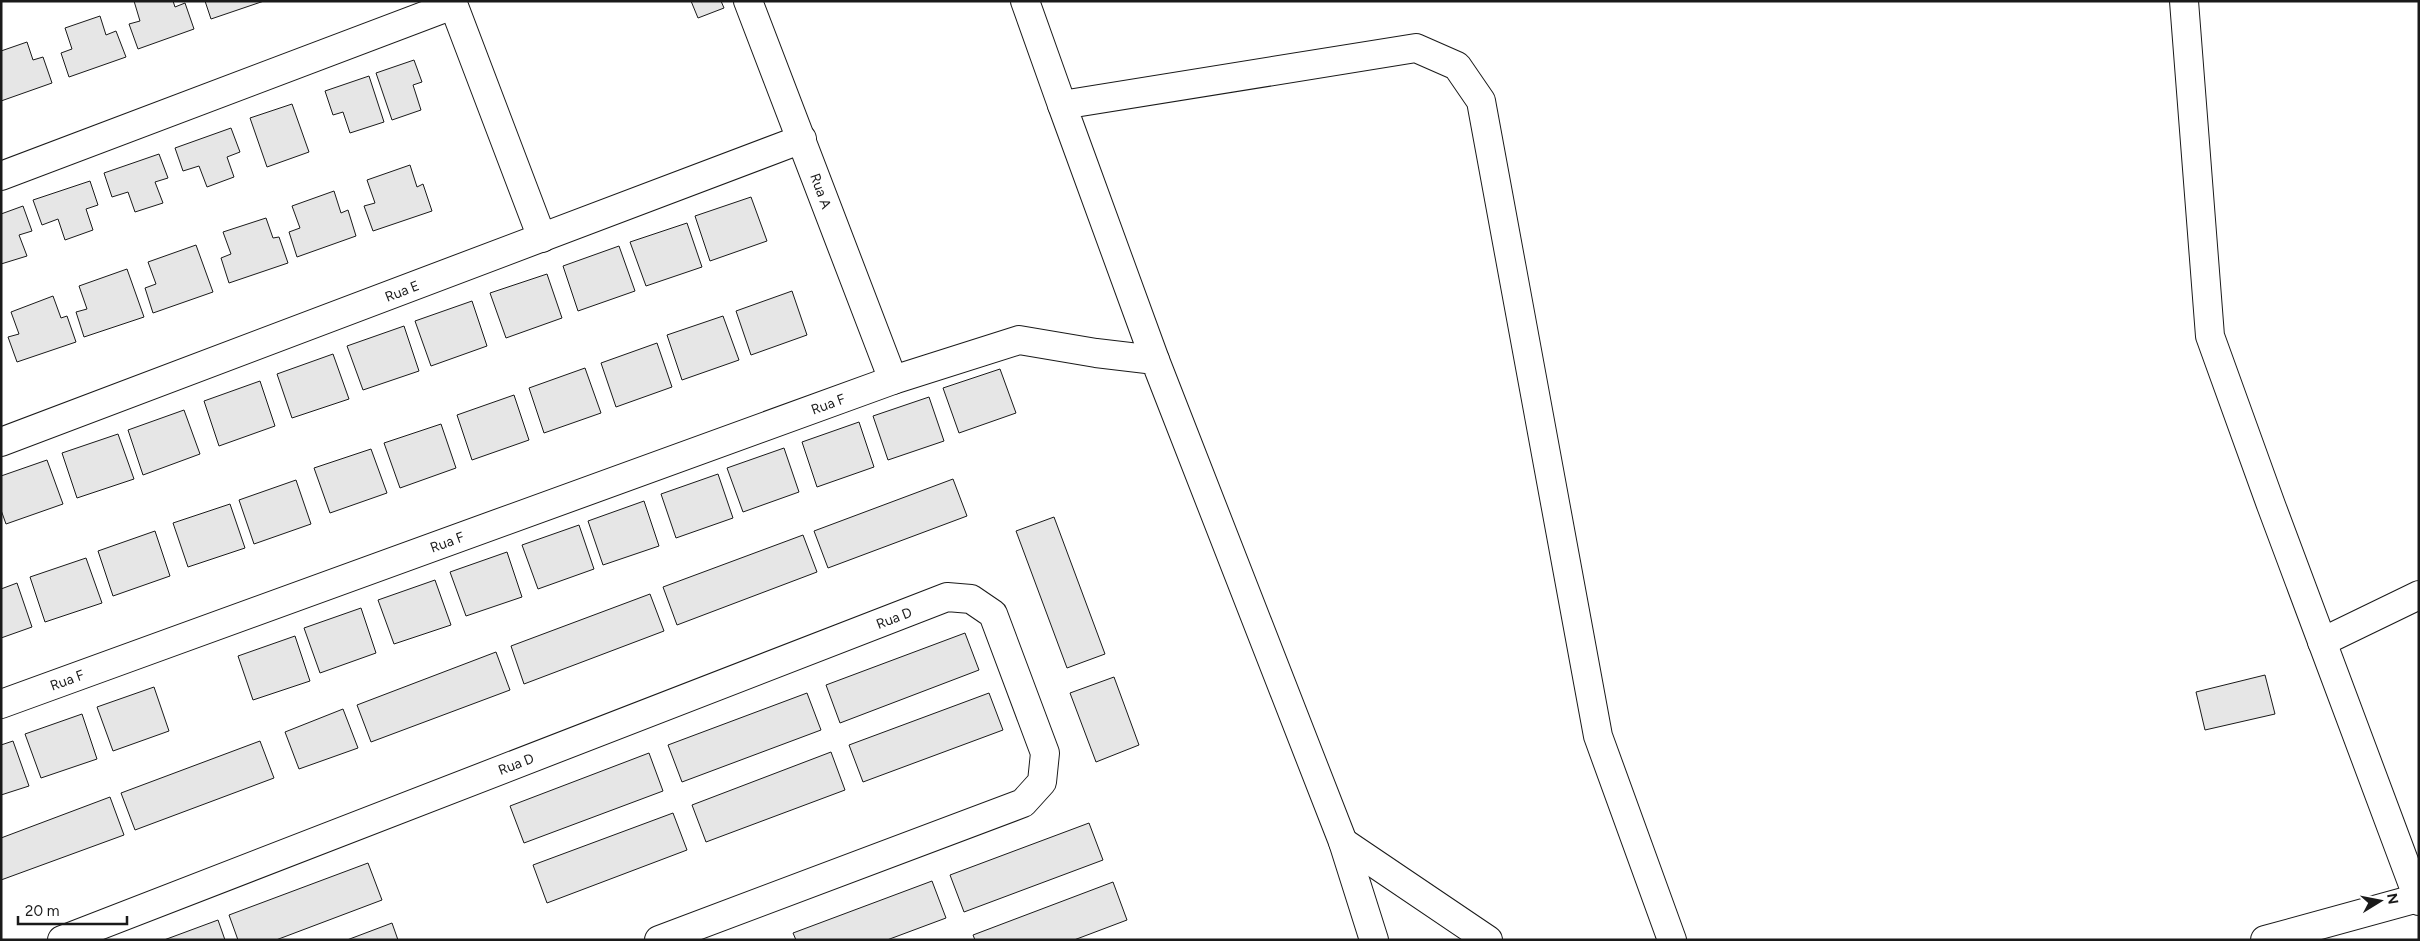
<svg xmlns="http://www.w3.org/2000/svg" width="2420" height="941" font-family="Figtree,sans-serif">
<rect width="100%" height="100%" fill="#fff"/>
<g fill="#e6e6e6" stroke="#1a1a1a">
<polygon points="134,1 173,1 175,7 185,3 194,29 138,49 129,24 140,21"/>
<polygon points="205,1 264,1 211,19"/>
<polygon points="691,1 721,1 724,8 698,18"/>
<polygon points="100,16 106,35 116,31 126,57 69,77 61,53 72,49 65,28"/>
<polygon points="27,42 33,60 43,57 52,83 1,101 1,51"/>
<polygon points="414,60 422,82 413,85 421,110 392,120 376,73"/>
<polygon points="369,76 384,122 350,133 343,112 333,115 325,91"/>
<polygon points="292,104 309,152 267,167 250,118"/>
<polygon points="231,128 240,152 227,157 234,177 207,187 199,166 183,171 175,148"/>
<polygon points="159,154 168,178 155,182 163,203 135,212 128,192 112,197 104,173"/>
<polygon points="410,165 417,187 423,184 432,211 373,231 364,206 375,203 367,180"/>
<polygon points="90,181 98,205 86,209 93,230 65,240 58,219 42,225 33,200"/>
<polygon points="334,191 341,213 348,210 356,236 297,257 289,232 300,228 292,206"/>
<polygon points="751,197 767,241 710,261 695,216"/>
<polygon points="23,206 32,231 19,235 27,256 1,264 1,214"/>
<polygon points="266,218 273,238 279,237 288,263 229,283 221,258 231,254 223,232"/>
<polygon points="687,223 702,267 646,286 630,242"/>
<polygon points="196,245 213,292 153,313 145,288 156,284 148,262"/>
<polygon points="619,246 635,291 578,311 563,266"/>
<polygon points="127,269 144,317 84,337 76,312 87,309 79,286"/>
<polygon points="547,274 562,318 506,338 490,293"/>
<polygon points="792,291 807,335 751,355 736,311"/>
<polygon points="53,296 61,318 67,316 76,342 17,362 8,337 19,334 11,312"/>
<polygon points="472,301 487,346 431,366 415,321"/>
<polygon points="723,316 739,360 682,380 667,335"/>
<polygon points="404,326 419,371 363,390 347,346"/>
<polygon points="657,343 672,387 616,407 601,363"/>
<polygon points="333,354 349,399 292,418 277,374"/>
<polygon points="585,368 601,413 544,433 529,388"/>
<polygon points="1000,369 1016,413 959,433 943,388"/>
<polygon points="260,381 275,426 219,446 204,401"/>
<polygon points="514,395 529,440 472,460 457,415"/>
<polygon points="929,397 944,441 888,460 873,416"/>
<polygon points="184,410 200,454 143,475 128,430"/>
<polygon points="859,422 874,467 817,487 802,442"/>
<polygon points="441,424 456,468 400,488 384,443"/>
<polygon points="118,434 134,479 77,498 62,453"/>
<polygon points="784,448 799,492 743,512 727,468"/>
<polygon points="371,449 387,493 330,513 314,468"/>
<polygon points="47,460 63,504 6,524 1,510 1,476"/>
<polygon points="718,474 733,518 676,538 661,494"/>
<polygon points="953,479 967,516 828,568 814,531"/>
<polygon points="296,480 311,524 254,544 239,500"/>
<polygon points="644,501 659,546 603,565 588,521"/>
<polygon points="230,504 245,548 188,567 173,523"/>
<polygon points="1054,517 1105,654 1067,668 1016,531"/>
<polygon points="579,525 594,569 538,589 522,545"/>
<polygon points="155,531 170,576 113,596 98,551"/>
<polygon points="803,535 817,572 677,625 663,587"/>
<polygon points="507,552 522,597 466,616 450,572"/>
<polygon points="86,558 102,603 45,622 30,577"/>
<polygon points="435,580 451,625 394,644 378,600"/>
<polygon points="17,583 32,627 1,638 1,589"/>
<polygon points="650,594 664,631 524,684 511,646"/>
<polygon points="361,608 376,653 320,673 304,628"/>
<polygon points="965,633 979,670 840,723 826,685"/>
<polygon points="295,636 310,681 253,700 238,656"/>
<polygon points="496,652 510,690 371,742 357,705"/>
<polygon points="2265,675 2275,714 2205,730 2196,692"/>
<polygon points="1114,677 1139,745 1096,762 1070,693"/>
<polygon points="154,687 169,731 113,751 97,707"/>
<polygon points="807,693 821,730 682,782 668,745"/>
<polygon points="989,693 1003,730 863,782 849,745"/>
<polygon points="343,709 358,748 299,769 285,732"/>
<polygon points="82,714 97,759 41,778 25,734"/>
<polygon points="13,741 29,786 1,795 1,745"/>
<polygon points="260,741 274,778 135,830 121,793"/>
<polygon points="831,752 845,790 706,842 692,805"/>
<polygon points="649,753 663,791 524,843 510,806"/>
<polygon points="110,797 124,835 1,880 1,838"/>
<polygon points="673,813 687,850 547,903 533,865"/>
<polygon points="1089,823 1103,860 964,912 950,875"/>
<polygon points="368,863 382,900 276,940 238,940 229,915"/>
<polygon points="932,881 946,918 887,940 796,940 793,933"/>
<polygon points="1113,882 1127,920 1074,940 975,940 973,935"/>
<polygon points="218,920 225,940 164,940"/>
<polygon points="392,923 398,940 347,940"/>
</g>
<g fill="none" stroke-linecap="round" stroke-linejoin="round">
<defs>
<g id="minor">
<polyline points="452,1 542,238"/>
<polyline points="748,1 893,380"/>
<polyline points="1025,1 1062,105"/>
<polyline points="2184,1 2210,336 2271,505 2419,901"/>
<polyline points="1,176 453,5"/>
<polyline points="1155,360 1062,105 1416,48 1457,66 1481,101 1598,736 1672,940"/>
<polyline points="1,442 802,139"/>
<polyline points="2322,642 2419,595"/>
<polyline points="1,704 893,380 1019,340 1096,353 1155,360 1343,842 1374,940"/>
<polyline points="1343,842 1488,940"/>
<polyline points="62,940 947,597 971,599 993,614 1045,753 1042,782 1023,803 659,940"/>
<polyline points="2265,940 2418,898"/>
</g>
</defs>
<use href="#minor" stroke="#1a1a1a" stroke-width="30"/>
<use href="#minor" stroke="#fff" stroke-width="28"/>
</g>
<g text-anchor="middle" stroke-width="4" stroke-linejoin="round" paint-order="stroke">
<g font-size="14" fill="#1a1a1a" stroke="#fff">
<text transform="translate(821 191) rotate(70)" y="5">Rua A</text>
<text transform="translate(402 291) rotate(-21)" y="5">Rua E</text>
<text transform="translate(828 404) rotate(-20)" y="5">Rua F</text>
<text transform="translate(447 542) rotate(-20)" y="5">Rua F</text>
<text transform="translate(894 618) rotate(-21)" y="5">Rua D</text>
<text transform="translate(67 680) rotate(-20)" y="5">Rua F</text>
<text transform="translate(516 764) rotate(-21)" y="5">Rua D</text>
</g>
</g>
<rect width="2420" height="941" fill="none" stroke="#1a1a1a" stroke-width="5"/>
<g transform="translate(2380 901) rotate(80)" stroke="#ffffff" stroke-width="4" paint-order="stroke">
<path d="M0-4L9 19L0 12L-9 19Z" fill="#1a1a1a"/>
<text y="-8" font-size="14" font-weight="bold" text-anchor="middle" fill="#1a1a1a">N</text>
</g>
<path d="M18 916v8h109v-8" fill="none" stroke="#1a1a1a" stroke-width="2.5"/>
<text x="25" y="916" font-size="15" fill="#1a1a1a" stroke="#ffffff" stroke-width="4" paint-order="stroke">20 m</text>
</svg>
